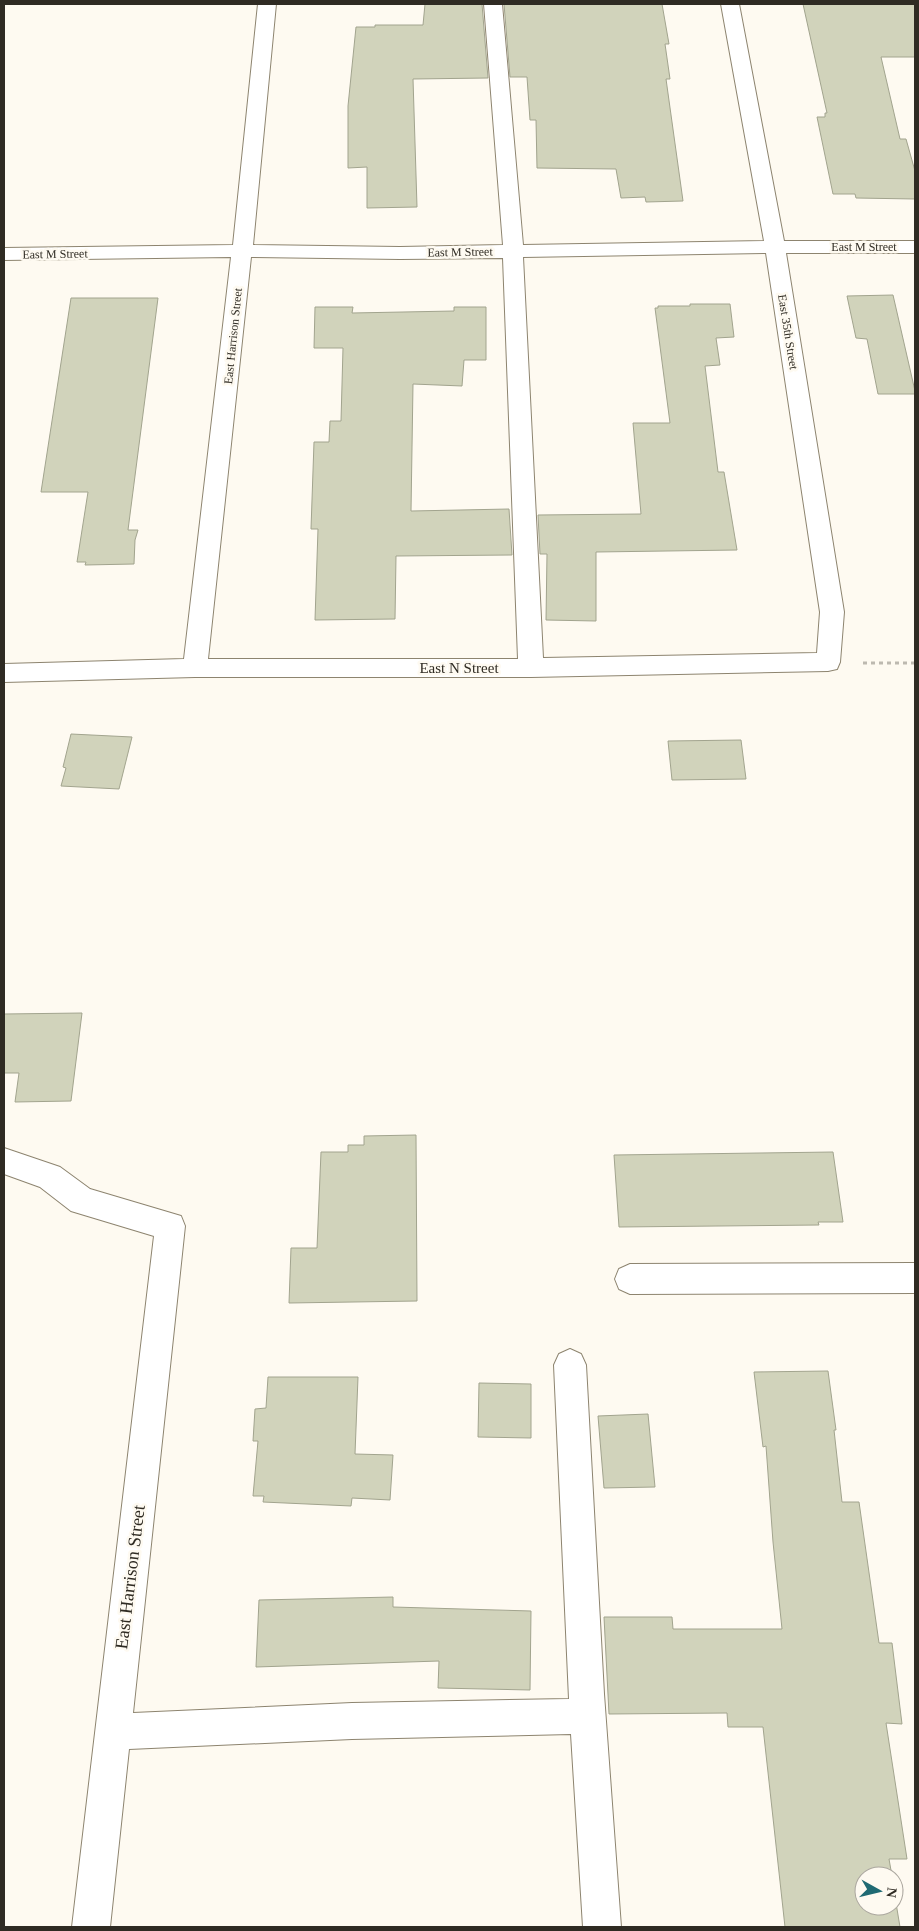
<svg xmlns="http://www.w3.org/2000/svg" width="919" height="1931" font-family="Georgia,serif">
<rect width="100%" height="100%" fill="#fefaf1"/>
<g fill="#d1d3bb" stroke="#a2a48e">
<polygon points="425,4 482,4 488,78 413,79 417,207 367,208 367,167 348,168 348,106 356,27 375,27 375,25 423,25"/>
<polygon points="504,4 662,4 669,44 665,44 670,79 666,79 683,201 646,202 645,197 621,198 616,169 537,168 536,120 530,120 527,77 510,77"/>
<polygon points="803,4 915,4 915,57 881,57 900,139 906,139 915,171 915,199 856,198 855,194 833,194 817,117 825,117 825,113 827,113"/>
<polygon points="893,295 915,391 915,394 878,394 867,339 856,338 847,296"/>
<polygon points="71,298 158,298 128,530 138,530 135,540 134,564 85,565 86,562 77,562 88,492 41,492"/>
<polygon points="690,304 730,304 734,337 716,338 720,365 705,366 718,472 724,472 737,550 596,552 596,621 546,620 547,554 540,554 538,515 641,514 633,423 670,423 655,308 658,308 658,306 690,306"/>
<polygon points="315,307 353,307 352,313 454,311 454,307 486,307 486,360 464,360 462,386 413,384 411,511 509,509 512,555 396,556 395,619 315,620 318,529 311,529 314,442 329,442 330,421 341,421 343,348 314,348"/>
<polygon points="71,734 132,737 119,789 61,786 66,768 63,767"/>
<polygon points="741,740 746,779 672,780 668,741"/>
<polygon points="82,1013 71,1101 15,1102 19,1073 4,1073 4,1014"/>
<polygon points="416,1135 417,1301 289,1303 291,1248 317,1248 321,1152 348,1152 348,1145 364,1145 364,1136"/>
<polygon points="833,1152 843,1222 818,1222 819,1225 619,1227 614,1155"/>
<polygon points="828,1371 836,1430 834,1430 842,1502 859,1502 879,1643 892,1643 902,1724 886,1723 907,1859 889,1859 892,1876 864,1876 864,1906 894,1906 894,1891 900,1927 785,1927 763,1727 728,1727 727,1713 609,1714 604,1617 672,1617 673,1629 782,1629 773,1542 766,1446 763,1447 754,1372"/>
<polygon points="268,1377 358,1377 355,1454 393,1455 390,1500 352,1498 351,1506 263,1502 264,1496 253,1496 258,1441 253,1441 255,1409 266,1408"/>
<polygon points="479,1383 531,1384 531,1438 478,1437"/>
<polygon points="648,1414 655,1487 604,1488 598,1416"/>
<polygon points="393,1597 393,1607 531,1611 530,1690 438,1688 439,1661 256,1667 259,1600"/>
</g>
<g fill="none" stroke-linecap="round" stroke-linejoin="round">
<defs>
<g id="minor">
<path d="M258,4H276L253,245L400,247L503,245L484,4H502L523,245L764,241L721,4H739L784,241H915V253H786L844,612L840,662L837,669L828,671L531,677H195L4,682V664L184,659L231,257L4,260V248L233,245ZM766,253L820,612L817,653L543,658L523,257ZM251,257L400,259L503,258L518,659H208Z"/>
<polygon points="4,1148 60,1167 90,1189 181,1216 185,1226 133,1713 352,1703 569,1699 554,1365 559,1354 570,1349 581,1354 586,1365 604,1694 621,1927 583,1927 571,1734 352,1739 129,1749 110,1927 72,1927 154,1236 71,1211 40,1187 4,1174"/>
<polygon points="915,1263 915,1293 630,1294 619,1289 615,1279 619,1269 630,1264"/>
</g>
</defs>
<use href="#minor" stroke="#8d846f" stroke-width="2"/>
<polyline stroke="#bdb9b0" stroke-width="3" stroke-dasharray="4 4" stroke-linecap="butt" points="863,663 915,663"/>
<use href="#minor" fill="#fff" fill-rule="evenodd"/>
</g>
<g text-anchor="middle" stroke-width="5" stroke-linejoin="round" paint-order="stroke">
<g font-size="12" fill="#2f2b23" stroke="#fefaf1">
<text x="864" y="251">East M Street</text>
<text transform="translate(460 252) rotate(-1)" y="4">East M Street</text>
<text transform="translate(55 254) rotate(-1)" y="4">East M Street</text>
<text transform="translate(788 332) rotate(81)" y="4">East 35th Street</text>
<text transform="translate(233 336) rotate(-84)" y="4">East Harrison Street</text>
</g>
<g font-size="15" fill="#2f2b23" stroke="#fefaf1">
<text x="459" y="673">East N Street</text>
</g>
<g font-size="18" fill="#2f2b23" stroke="#fefaf1">
<text transform="translate(130 1577) rotate(-83)" y="6">East Harrison Street</text>
</g>
</g>
<rect width="919" height="1931" fill="none" stroke="#2f2b23" stroke-width="10"/>
<g transform="translate(879 1891) rotate(98)"><circle r="24" fill="#fefaf1" stroke="#aba79f"/>
<path d="M0-4L9 19L0 12L-9 19Z" fill="#1f6a73"/>
<text y="-8" font-size="14" font-weight="bold" text-anchor="middle" fill="#2f2b23">N</text>
</g>
</svg>
